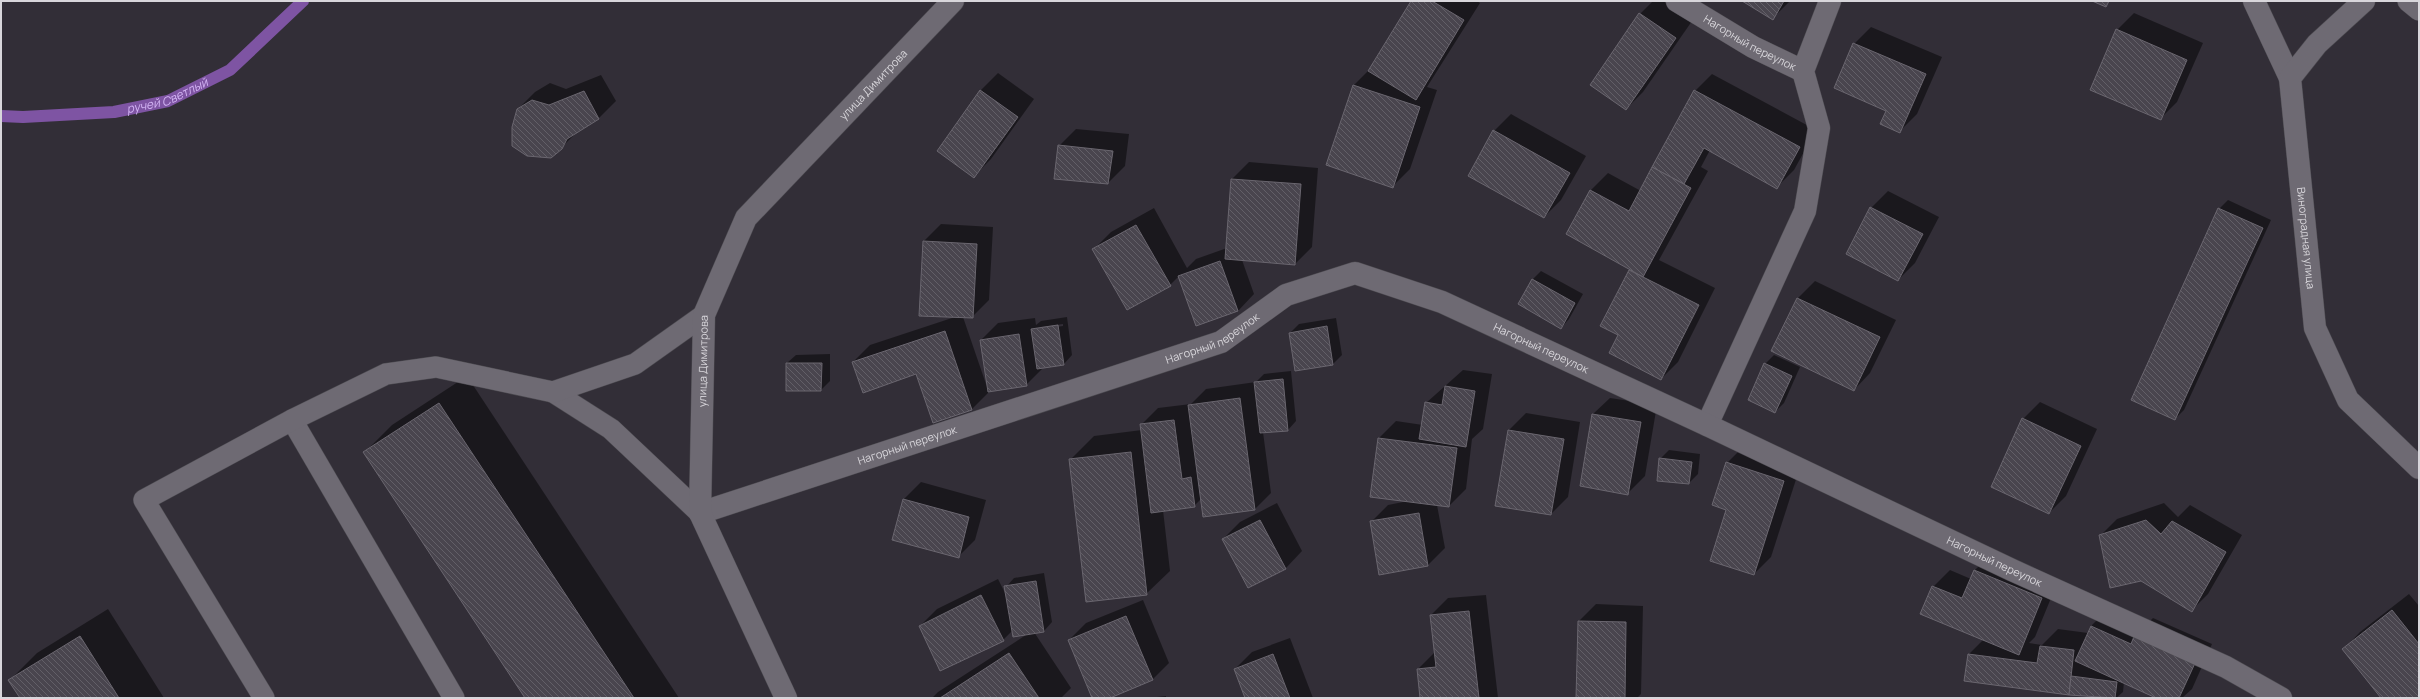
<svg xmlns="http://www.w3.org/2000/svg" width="2420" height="699" font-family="Manrope,sans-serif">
<defs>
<pattern id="building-back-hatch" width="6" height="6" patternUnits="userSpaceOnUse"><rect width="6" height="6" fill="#49454e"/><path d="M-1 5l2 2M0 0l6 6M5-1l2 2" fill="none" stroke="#625f67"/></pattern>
</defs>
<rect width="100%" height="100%" fill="#322e37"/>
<g fill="#0007" fill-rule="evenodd">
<polygon points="1412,1 1477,1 1480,3 1427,87 1437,90 1410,169 1393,186 1327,164 1354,85 1371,68"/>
<polygon points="1653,1 1663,1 1692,21 1643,92 1626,109 1591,85 1640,14"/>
<polygon points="1744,1 1790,1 1773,18"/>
<polygon points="2134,13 2203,43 2177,102 2160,119 2117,30"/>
<polygon points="1871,27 1942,57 1917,114 1900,131 1854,44"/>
<polygon points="998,73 1034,99 991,159 974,176 938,150 981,90"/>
<polygon points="1712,74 1816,130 1794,170 1777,187 1710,150 1701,167 1708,171 1659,260 1715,288 1678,362 1661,379 1619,335 1601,326 1630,270 1567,233 1591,190 1608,173 1641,191 1695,91"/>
<polygon points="601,75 616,101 599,118 578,131 561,148 518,109 535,92 550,83 566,89"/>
<polygon points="1511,114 1586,156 1561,200 1544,217 1494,131"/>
<polygon points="1076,129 1129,134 1125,166 1108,183 1055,178 1059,146"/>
<polygon points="1249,162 1318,168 1312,247 1295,264 1242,260 1254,294 1238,311 1179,276 1170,285 1094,249 1111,232 1154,208 1187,268 1196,259 1227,248 1232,179"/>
<polygon points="1888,191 1939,217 1915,263 1898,280 1871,208"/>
<polygon points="2228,200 2271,220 2184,410 2175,419 2219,209"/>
<path d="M941,224L993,227L989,300L972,317H963L987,387L981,340L998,323L1035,318L1036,325L1041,321L1067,317L1072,355L1064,364L1043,368L1026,385L989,392L972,409L933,422L917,373L853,362L870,345L955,317L924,241ZM1063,324V326L1041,329V327Z"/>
<polygon points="1541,271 1583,294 1569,319 1561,328 1532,280"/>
<polygon points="1815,281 1896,320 1870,373 1854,390 1772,350 1798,298"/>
<polygon points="1336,318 1342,355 1333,364 1290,333 1299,324"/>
<polygon points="830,354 830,381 821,390 787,363 796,355"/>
<polygon points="1774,355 1800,367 1784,403 1775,412 1765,364"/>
<polygon points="1463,370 1492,374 1483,429 1472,439 1466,489 1449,506 1437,505 1445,548 1428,565 1380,573 1371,522 1388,505 1408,501 1372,496 1379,438 1396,421 1423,425 1426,403"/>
<polygon points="1291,371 1296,421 1288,430 1263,432 1271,493 1254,510 1201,499 1194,506 1163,510 1170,571 1146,594 1071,459 1094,436 1142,430 1141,425 1158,408 1191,404 1206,389 1256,382 1264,374"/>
<polygon points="467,376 679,698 527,698 365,452 392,425"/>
<polygon points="1610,398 1657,405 1645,476 1628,493 1593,414"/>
<polygon points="2040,402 2097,429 2066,496 2049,513 2023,419"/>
<polygon points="1526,413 1580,422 1568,497 1551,514 1509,430"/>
<polygon points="1744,446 1801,464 1771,557 1754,574 1727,509 1727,463"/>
<polygon points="1669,450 1700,454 1698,474 1689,483 1660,459"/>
<polygon points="921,482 986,500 975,540 958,557 904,499"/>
<polygon points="1277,503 1302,551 1286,568 1223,539 1240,522"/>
<polygon points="2164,503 2178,517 2190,505 2242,535 2208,594 2191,611 2100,536 2117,519"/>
<polygon points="1992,553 2058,581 2035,637 2029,643 2042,645 2058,629 2088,633 2091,626 2108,609 2145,626 2153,618 2212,644 2192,689 2182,698 2158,698 2124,682 2123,692 2116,698 2069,694 1969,654 1984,639 1933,587 1950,570 1971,579 1975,570"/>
<polygon points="1044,573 1052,622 1044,631 1034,632 1071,688 1061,698 932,698 938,692 1029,633 1013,630 1003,640 920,626 937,609 998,579 1006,595 1006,587 1014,578"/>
<polygon points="2409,594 2419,606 2419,698 2382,698 2344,649 2360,632"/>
<polygon points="1486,595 1498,698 1421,698 1418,669 1435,652 1431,615 1448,598"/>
<polygon points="1143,600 1169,663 1152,680 1108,698 1093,698 1069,640 1086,623"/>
<polygon points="1596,604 1643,606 1641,694 1637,698 1577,698 1579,621"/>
<polygon points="108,609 164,698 21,698 10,680 37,653"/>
<polygon points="1290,638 1313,698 1246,698 1235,669 1252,652"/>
<polygon points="1166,696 1166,698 1148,698"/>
</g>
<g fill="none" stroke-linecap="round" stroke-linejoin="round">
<path stroke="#7e54a3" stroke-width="12" id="s1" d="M1,116L23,117L114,112L168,101L230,70L303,1"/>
</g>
<g fill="url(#building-back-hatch)" stroke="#6a666f">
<polygon points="1411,1 1432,1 1464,20 1416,100 1368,71"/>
<polygon points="1742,1 1784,1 1773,20"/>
<polygon points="2092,1 2109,1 2106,7"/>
<polygon points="1639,13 1676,38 1626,110 1590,85"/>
<polygon points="2116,29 2187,60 2161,120 2090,90"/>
<polygon points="1853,43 1926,74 1900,133 1880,124 1886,111 1834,88"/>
<polygon points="1353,85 1420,107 1393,188 1326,165"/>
<polygon points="980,90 1018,117 974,178 937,151"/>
<polygon points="1694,90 1800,147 1777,189 1704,148 1684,184 1652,167"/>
<polygon points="584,91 599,119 567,139 562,149 551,158 527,156 512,146 512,127 517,109 532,100 549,105"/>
<polygon points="1493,130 1570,173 1544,218 1468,176"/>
<polygon points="1058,145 1113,151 1108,184 1054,179"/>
<polygon points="1652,167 1691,188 1643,277 1566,234 1590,190 1629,211"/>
<polygon points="1231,179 1301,184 1295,265 1225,259"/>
<polygon points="1870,207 1923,234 1898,281 1846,254"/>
<polygon points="2218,208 2263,228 2175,420 2131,400"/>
<polygon points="1136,225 1171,286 1127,310 1092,249"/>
<polygon points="923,241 977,244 973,318 919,316"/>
<polygon points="1220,261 1238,311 1196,326 1178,276"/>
<polygon points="1629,270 1699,305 1661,380 1609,353 1618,335 1600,326"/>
<polygon points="1532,279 1575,303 1561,329 1518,304"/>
<polygon points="1797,298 1880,337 1854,391 1771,351"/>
<polygon points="1058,325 1064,365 1037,369 1031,329"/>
<polygon points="1327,326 1333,365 1295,371 1289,333"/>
<polygon points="945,331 972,410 933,423 916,374 863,393 852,362"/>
<polygon points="1019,334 1027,386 988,392 980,340"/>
<polygon points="786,363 822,363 821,391 786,391"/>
<polygon points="1764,363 1792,376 1775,413 1748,400"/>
<polygon points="1283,379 1288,431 1260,433 1254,382"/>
<polygon points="1445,386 1475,391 1466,447 1419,439 1425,402 1442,405"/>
<polygon points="1240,398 1255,510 1203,517 1188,405"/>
<polygon points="439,403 634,698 525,698 363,452"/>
<polygon points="1592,414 1641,422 1628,495 1580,486"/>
<polygon points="2022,418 2081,446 2049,514 1991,487"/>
<polygon points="1174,420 1182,479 1191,477 1195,507 1151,513 1140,424"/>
<polygon points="1508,430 1564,439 1551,515 1495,506"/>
<polygon points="1378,438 1457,448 1449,507 1370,497"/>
<polygon points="1131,452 1147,595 1086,602 1069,459"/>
<polygon points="1659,458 1692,462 1689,484 1657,481"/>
<polygon points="1726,462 1784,481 1754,575 1710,561 1726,510 1712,505"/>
<polygon points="903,499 969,517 959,558 892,540"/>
<polygon points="1419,513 1428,566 1379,575 1370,521"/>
<polygon points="1260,520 1286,569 1248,588 1222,539"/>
<polygon points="2146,520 2161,534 2172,521 2226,552 2192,612 2141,581 2110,588 2099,535"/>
<polygon points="1974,570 2042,598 2019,655 1920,614 1932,586 1962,598"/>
<polygon points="1036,581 1044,632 1013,637 1004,586"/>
<polygon points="981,595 1004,641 940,671 919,626"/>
<polygon points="2392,610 2419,644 2419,698 2381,698 2342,649"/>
<polygon points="1469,611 1479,698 1420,698 1417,669 1436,667 1430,615"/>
<polygon points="1126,616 1153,680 1110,698 1092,698 1068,640"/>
<polygon points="1578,621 1626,622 1625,698 1576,698"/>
<polygon points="2091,626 2131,644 2135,634 2196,661 2179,698 2156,698 2075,661"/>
<polygon points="80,636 119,698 20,698 8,680"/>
<polygon points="2040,646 2074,650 2069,695 1964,681 1968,654 2037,663"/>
<polygon points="1009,653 1039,698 940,698"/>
<polygon points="1273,654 1290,698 1245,698 1234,669"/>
<polygon points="2071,676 2117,682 2115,698 2069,695"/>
</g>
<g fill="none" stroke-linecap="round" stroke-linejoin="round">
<defs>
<g id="service">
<polyline points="2408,1 2419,10"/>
<polyline points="553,392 611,429 700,513"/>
<polyline points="292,420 454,698"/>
<polyline points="264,698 144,500 292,420 386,374 436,367 553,392 635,364 704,315"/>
</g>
<g id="minor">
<path id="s2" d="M1677,1L1753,47L1803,71"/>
<polyline points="2254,1 2290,78"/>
<path id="s3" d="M2364,1L2317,44L2290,78L2315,328L2348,400L2419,468"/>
<polyline points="1707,425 1805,211 1819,128 1803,71 1830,1"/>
<path id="s4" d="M700,513L1221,342L1286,295L1355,273L1442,302L1707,425L2012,570L2226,667L2281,698"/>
<path id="s5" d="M786,698L700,513L704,315L746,218L953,1"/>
</g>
</defs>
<use href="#service" stroke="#4b494f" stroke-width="22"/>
<use href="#minor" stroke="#4b494f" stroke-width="23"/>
<use href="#service" stroke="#6e6a73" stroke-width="21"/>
<use href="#minor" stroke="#6e6a73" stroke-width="22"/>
</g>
<g text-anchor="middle" stroke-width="4" stroke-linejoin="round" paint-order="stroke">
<g font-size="11" fill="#d8d6db" stroke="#322e37">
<text dy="4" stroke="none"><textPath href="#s2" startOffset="84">Нагорный переулок</textPath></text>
<text dy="4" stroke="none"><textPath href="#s5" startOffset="692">улица Димитрова</textPath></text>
<text dy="4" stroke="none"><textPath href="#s3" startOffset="268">Виноградная улица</textPath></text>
<text dy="4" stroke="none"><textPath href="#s4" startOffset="542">Нагорный переулок</textPath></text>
<text dy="4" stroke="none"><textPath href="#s4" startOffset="902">Нагорный переулок</textPath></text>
<text dy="4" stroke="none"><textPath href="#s5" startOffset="356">улица Димитрова</textPath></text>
<text dy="4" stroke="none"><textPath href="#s4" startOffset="218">Нагорный переулок</textPath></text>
<text dy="4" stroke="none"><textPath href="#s4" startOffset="1403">Нагорный переулок</textPath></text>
</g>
<g font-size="12" font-style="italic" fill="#d3b4f4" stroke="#322e37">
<text dy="4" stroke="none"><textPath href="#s1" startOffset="169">ручей Светлый</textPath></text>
</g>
</g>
<rect width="2420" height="699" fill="none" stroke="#d8d6db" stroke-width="4"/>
</svg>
